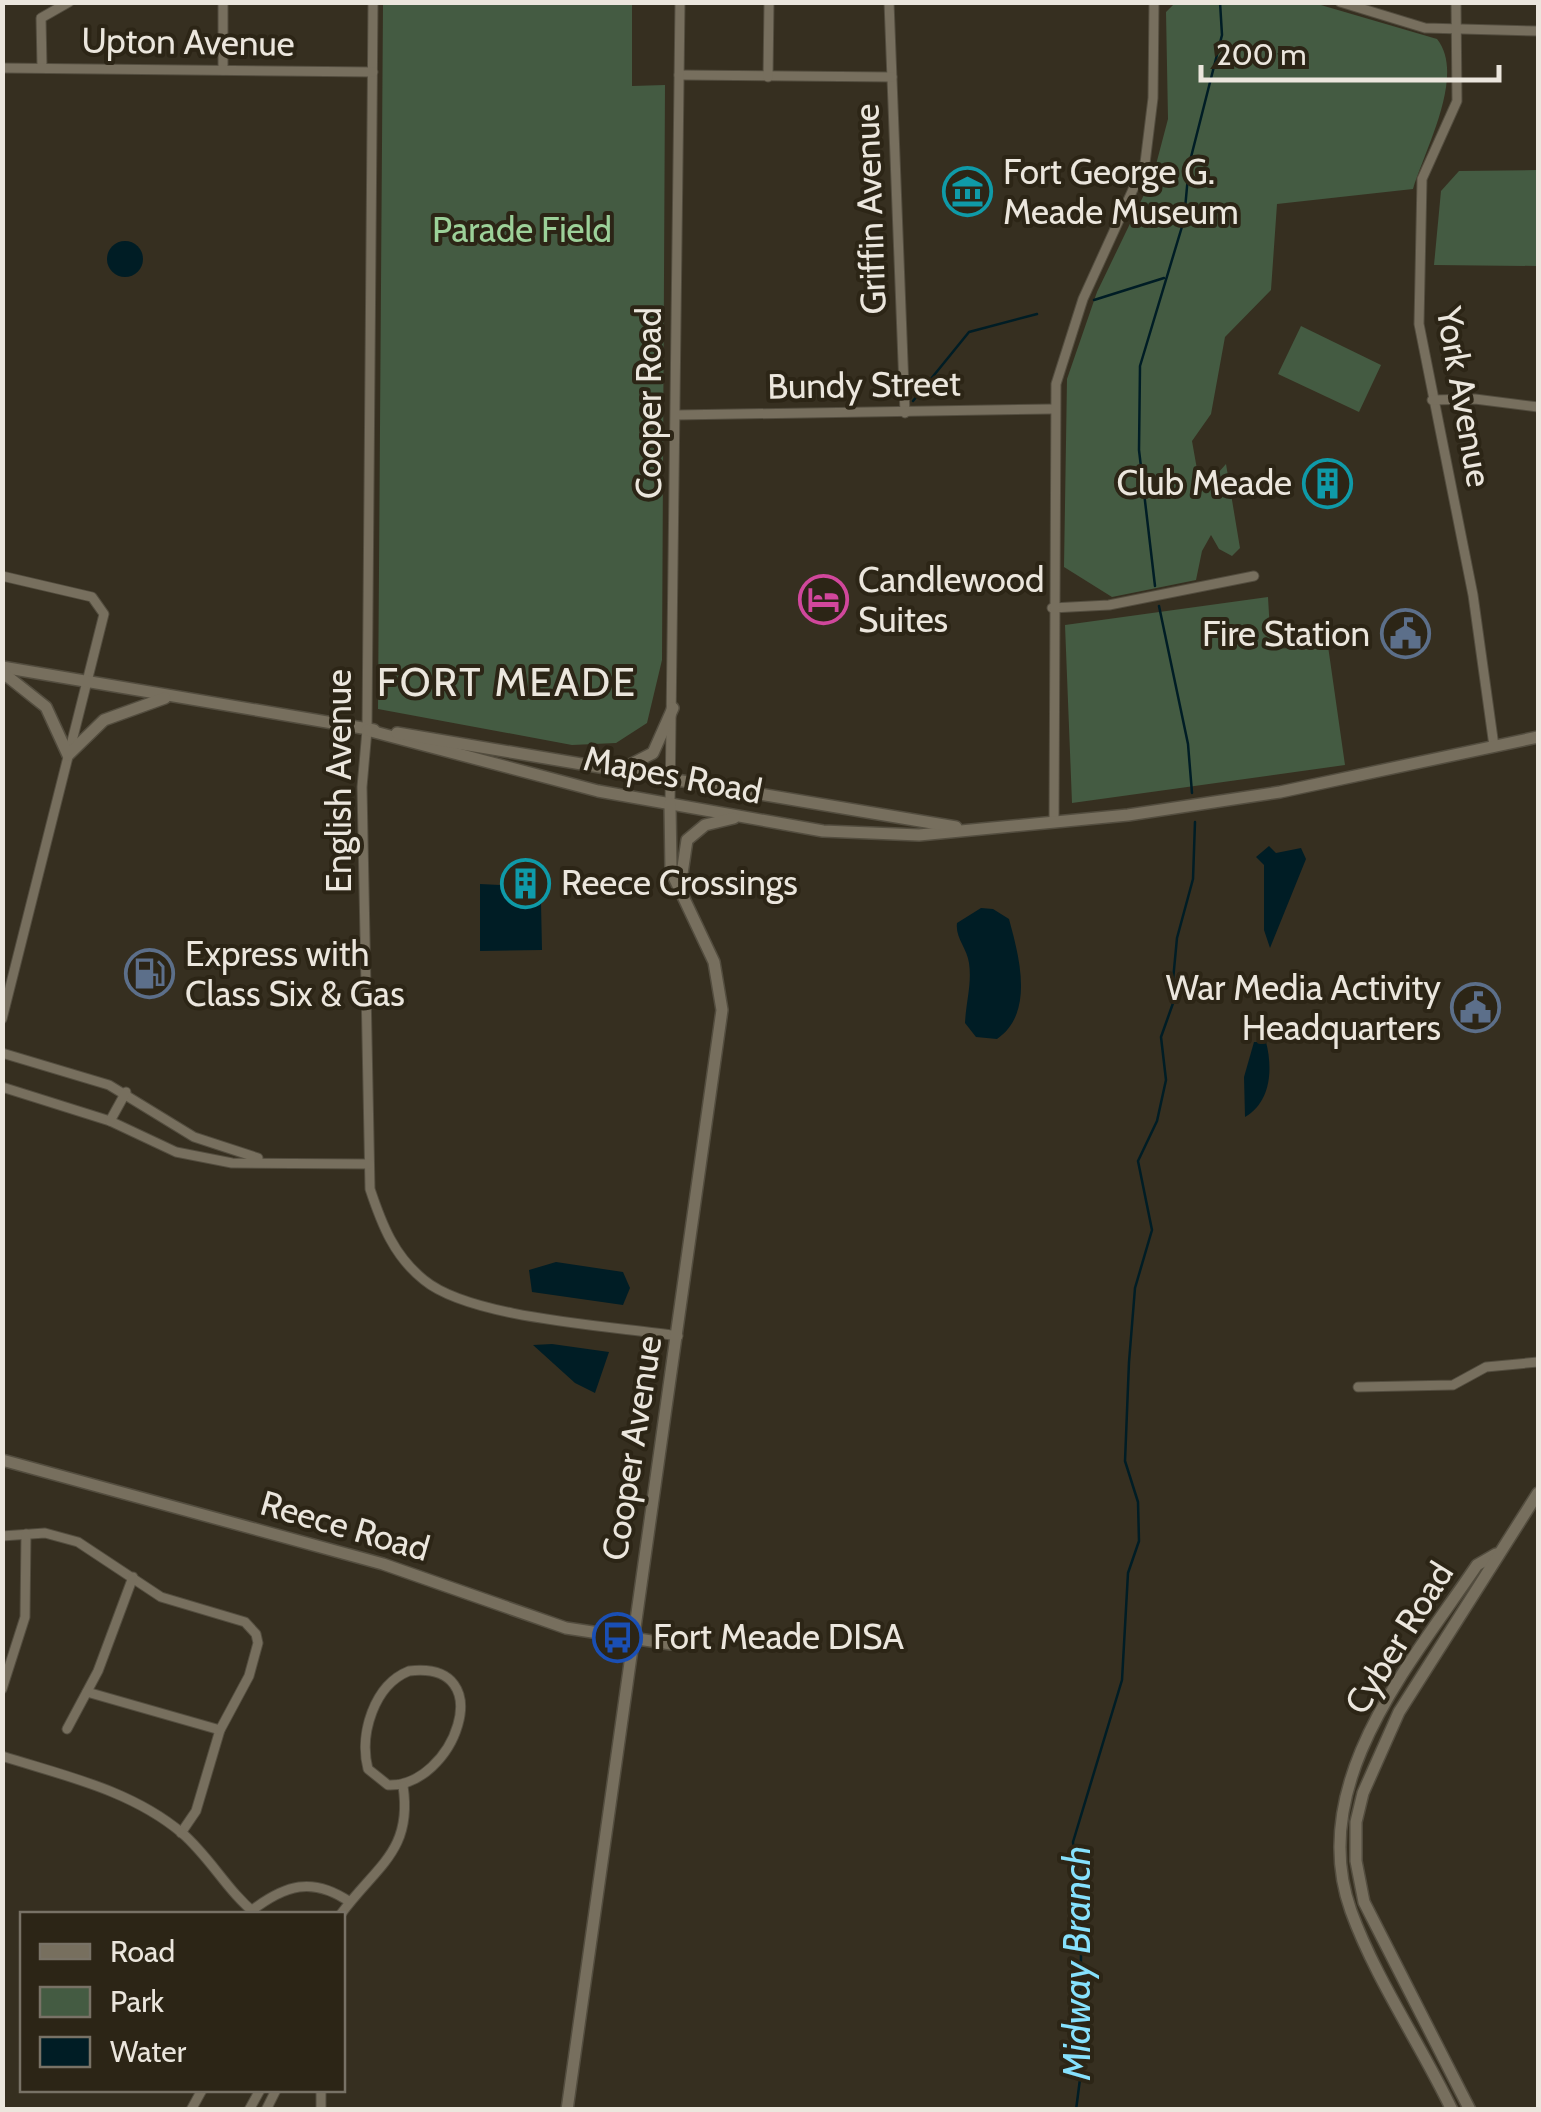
<svg xmlns="http://www.w3.org/2000/svg" width="1541" height="2112" font-family="Cabin,sans-serif">
<rect width="100%" height="100%" fill="#362f20"/>
<g fill="#445b42">
<polygon points="383,3 632,3 632,86 665,85 662,660 647,723 616,743 572,745 378,709"/>
<path d="M1175,3H1314L1437,39C1466,75 1425,149 1413,189L1277,204L1271,290L1225,337L1211,414L1192,441L1201,492L1226,464L1240,548L1232,556L1219,549L1211,535L1202,551L1196,580L1112,597L1064,567L1067,379L1097,292L1153,176L1168,119L1166,12Z"/>
<polygon points="1538,170 1538,266 1434,265 1441,191 1459,171"/>
<polygon points="1301,326 1381,365 1359,412 1278,374"/>
<polygon points="1268,597 1271,649 1328,646 1345,765 1072,803 1065,625"/>
</g>
<g fill="#001d25">
<circle cx="125" cy="259" r="18"/>
<polygon points="1269,846 1276,853 1301,848 1306,859 1270,948 1264,930 1264,865 1256,857"/>
<polygon points="480,884 522,886 523,903 541,903 542,950 480,951"/>
<path d="M981,908L993,909L1009,919C1019,956 1035,1013 997,1039L976,1037L965,1023C966,1002 972,984 969,963C967,948 955,938 957,923Z"/>
<path d="M1254,1042H1266C1273,1069 1271,1102 1245,1117L1244,1077Z"/>
<polygon points="556,1262 623,1272 630,1288 623,1305 532,1292 529,1270"/>
<polygon points="552,1344 609,1352 595,1393 575,1383 533,1345"/>
</g>
<g fill="none" stroke-linecap="round" stroke-linejoin="round">
<g stroke="#001d25" stroke-width="2.5">
<polyline points="1094,300 1164,278"/>
<polyline points="913,401 969,332 1037,314"/>
<polyline points="1155,586 1139,450 1140,366 1184,220 1189,165 1222,35 1220,2"/>
<polyline points="1159,606 1188,744 1192,793"/>
<polyline points="1076,2110 1080,2079 1073,2036 1080,2002 1081,1957 1073,1842 1122,1680 1128,1573 1139,1541 1138,1502 1125,1461 1129,1362 1135,1288 1152,1230 1138,1161 1157,1121 1166,1080 1161,1037 1177,992 1173,980 1177,938 1193,879 1195,822"/>
</g>
<defs>
<g id="street">
<polyline points="223,2 223,70"/>
<path d="M373,2L367,730L362,787L370,1189C382,1225 394,1256 424,1280C471,1319 614,1326 678,1336"/>
<polyline points="889,2 905,413"/>
<polyline points="1340,2 1425,28 1538,31"/>
<polyline points="1456,2 1457,101 1422,179 1419,324 1473,595 1494,746"/>
<polyline points="42,67 41,18 69,2"/>
<polyline points="2,68 373,72"/>
<polyline points="679,75 892,77"/>
<polyline points="768,77 769,2"/>
<polyline points="1432,400 1475,399 1538,407"/>
<polyline points="676,415 1053,409"/>
<polyline points="2,576 92,597 104,614 2,1019"/>
<polyline points="1052,608 1109,605 1254,576"/>
<polyline points="670,804 680,2"/>
<polyline points="1054,822 1056,384 1083,299 1145,163 1153,98 1154,2"/>
<polyline points="2,1053 109,1085 194,1137 258,1158"/>
<polyline points="2,1087 110,1121 176,1152 232,1163 369,1164"/>
<polyline points="110,1121 126,1092"/>
<polyline points="1358,1387 1453,1385 1486,1367 1538,1362"/>
<polyline points="2,1536 45,1533 78,1542 161,1597 245,1622 256,1634 258,1643 249,1676 220,1730 196,1811 181,1833"/>
<path d="M409,1671C502,1660 453,1788 388,1785L368,1769C359,1734 374,1685 409,1671Z"/>
<polyline points="2,1689 25,1617 26,1534"/>
<polyline points="87,1692 220,1730"/>
<polyline points="67,1729 98,1671 133,1577"/>
<path d="M2,1756C65,1776 131,1790 182,1833C210,1857 228,1892 256,1914"/>
<path d="M251,1911C285,1885 312,1876 350,1902"/>
<path d="M341,1914C376,1866 413,1851 403,1786"/>
<polyline points="191,2110 202,2090"/>
<polyline points="249,2110 260,2090"/>
<polyline points="266,2110 276,2090"/>
<polyline points="321,2110 321,2090"/>
</g>
<g id="secondary">
<polyline points="2,667 374,730"/>
<polyline points="2,672 46,707 68,755 104,720 165,698"/>
<polyline points="367,730 598,791 823,831 919,835 1128,815 1280,792 1538,737"/>
<polyline points="397,733 956,827"/>
<polyline points="622,769 653,753 673,708"/>
<polyline points="680,887 687,840 705,825 734,818"/>
<polyline points="2,1460 383,1564 566,1628 671,1644"/>
<polyline points="567,2110 722,1010 714,962 671,871 670,804"/>
<path d="M1452,2110C1420,2043 1376,1980 1351,1911C1305,1784 1411,1663 1477,1565L1496,1554"/>
<polyline points="1470,2110 1364,1902 1356,1861 1356,1822 1363,1793 1399,1712 1538,1493"/>
</g>
</defs>
<use href="#street" stroke="#534d3f" stroke-width="11"/>
<use href="#secondary" stroke="#534d3f" stroke-width="14"/>
<use href="#street" stroke="#776f5e" stroke-width="9"/>
<use href="#secondary" stroke="#776f5e" stroke-width="11"/>
</g>
<defs>
<symbol id="museum-ring" viewBox="-11 -11 22 22"><circle r="9.5" fill="#2c2516" stroke="#0f9aa8" stroke-width="1.5"/><path d="M0-6L6-3V-2H-6V-3ZM-5-1h2V3h-2ZM-1-1h2V3h-2ZM3-1h2V3H3ZM-6 4H6V6H-6Z" fill="#0f9aa8"/></symbol>
<symbol id="building-ring" viewBox="-11 -11 22 22"><circle r="9.5" fill="#2c2516" stroke="#0f9aa8" stroke-width="1.5"/><path d="M-4-6H4V6H1V3H-1V6H-4ZM-2.5-4.3h1.7v1.8h-1.7ZM.8-4.3h1.7v1.8H.8ZM-2.5-1h1.7V.8h-1.7ZM.8-1h1.7V.8H.8Z" fill="#0f9aa8"/></symbol>
<symbol id="hotel-ring" viewBox="-11 -11 22 22"><circle r="9.5" fill="#2c2516" stroke="#d1479c" stroke-width="1.5"/><path d="M-6-4.5h1.5V1H6V5H4.5V3h-9V5H-6ZM-4 0a1.8 1.8 0 1 1 3.6 0ZM.5 0V-2.5h3Q6-2.5 6 0Z" fill="#d1479c"/></symbol>
<symbol id="civic-ring" viewBox="-11 -11 22 22"><circle r="9.5" fill="#2c2516" stroke="#5c6f8a" stroke-width="1.5"/><path d="M-.6-6.5H3V-4.5H.6V-3L4-1V1h2V6H-6V1h2V-1L-.6-3ZM-1.2 2.5V6h2.4V2.5Z" fill="#5c6f8a"/></symbol>
<symbol id="fuel-ring" viewBox="-11 -11 22 22"><circle r="9.5" fill="#2c2516" stroke="#5c6f8a" stroke-width="1.5"/><path d="M-5.5-6h7V0h2V4h1.3V-2.5L3-4.5l.8-.8L6-3V5H2.5V1h-1V6h-7ZM-4.2-4.7v3.2H.2V-4.7Z" fill="#5c6f8a"/></symbol>
<symbol id="bus-ring" viewBox="-11 -11 22 22"><circle r="9.5" fill="#2c2516" stroke="#1a4fb4" stroke-width="1.5"/><path d="M-5-6H5V4H4V6H2V4H-2V6H-4V4H-5ZM-3.5-4V0h7V-4ZM-3.5 1.2v1.5H-2V1.2ZM2 1.2v1.5H3.5V1.2Z" fill="#1a4fb4"/></symbol>
</defs>
<g fill-rule="evenodd">
<use href="#museum-ring" x="940" y="164" width="55" height="55"/>
<use href="#building-ring" x="1300" y="456" width="55" height="55"/>
<use href="#hotel-ring" x="796" y="572" width="55" height="55"/>
<use href="#civic-ring" x="1378" y="606" width="55" height="55"/>
<use href="#building-ring" x="498" y="856" width="55" height="55"/>
<use href="#fuel-ring" x="122" y="946" width="55" height="55"/>
<use href="#civic-ring" x="1448" y="980" width="55" height="55"/>
<use href="#bus-ring" x="590" y="1610" width="55" height="55"/>
</g>
<g text-anchor="middle" stroke-width="8" stroke-linejoin="round" paint-order="stroke">
<g font-size="35" fill="#ebe6dd" stroke="#2c2516">
<text transform="translate(188 42) rotate(1)" y="12">Upton Avenue</text>
<text transform="translate(870 209) rotate(-92)" y="12">Griffin Avenue</text>
<text transform="translate(864 385) rotate(-1)" y="12">Bundy Street</text>
<text transform="translate(1464 397) rotate(80)" y="12">York Avenue</text>
<text transform="translate(649 403) rotate(-90)" y="12">Cooper Road</text>
<text transform="translate(673 775) rotate(11)" y="12">Mapes Road</text>
<text transform="translate(339 781) rotate(-90)" y="12">English Avenue</text>
<text transform="translate(632 1448) rotate(-81)" y="12">Cooper Avenue</text>
<text transform="translate(345 1526) rotate(16)" y="12">Reece Road</text>
<text transform="translate(1399 1638) rotate(-58)" y="12">Cyber Road</text>
</g>
<g font-size="35" fill="#ebe6dd" stroke="#2c2516" text-anchor="start">
<text x="1003" y="184">Fort George G.<tspan x="1003" dy="40">Meade Museum</tspan></text>
<text x="1292" y="495" text-anchor="end">Club Meade</text>
<text x="858" y="592">Candlewood<tspan x="858" dy="40">Suites</tspan></text>
<text x="1370" y="646" text-anchor="end">Fire Station</text>
<text x="561" y="895">Reece Crossings</text>
<text x="185" y="966">Express with<tspan x="185" dy="40">Class Six &amp; Gas</tspan></text>
<text x="1441" y="1000" text-anchor="end">War Media Activity<tspan x="1441" dy="40">Headquarters</tspan></text>
<text x="653" y="1649">Fort Meade DISA</text>
</g>
<g font-size="35" fill="#9cd199" stroke="#2c2516">
<text x="522" y="242">Parade Field</text>
</g>
<g font-size="38" font-style="italic" fill="#86e1fd" stroke="#2c2516">
<text transform="translate(1077 1963) rotate(-90)" y="13">Midway Branch</text>
</g>
<g font-size="40" letter-spacing="2.5" fill="#ebe6dd" stroke="#2c2516">
<text x="507" y="696">FORT MEADE</text>
</g>
</g>
<rect width="1541" height="2112" fill="none" stroke="#ebe6dd" stroke-width="10"/>
<rect x="20" y="1912" width="325" height="180" fill="#2c2516" stroke="#787266" stroke-width="2.5"/>
<rect x="40" y="1944" width="50" height="15" fill="#776f5e" stroke="#787266" stroke-width="2.5"/>
<text x="110" y="1962" font-size="30" fill="#ebe6dd">Road</text>
<rect x="40" y="1987" width="50" height="30" fill="#445b42" stroke="#787266" stroke-width="2.5"/>
<text x="110" y="2012" font-size="30" fill="#ebe6dd">Park</text>
<rect x="40" y="2037" width="50" height="30" fill="#001d25" stroke="#787266" stroke-width="2.5"/>
<text x="110" y="2062" font-size="30" fill="#ebe6dd">Water</text>
<path d="M1201 65v15h298v-15" fill="none" stroke="#ebe6dd" stroke-width="5"/>
<text x="1216" y="65" font-size="30" fill="#ebe6dd" stroke="#2c2516" stroke-width="8" paint-order="stroke">200 m</text>
</svg>
